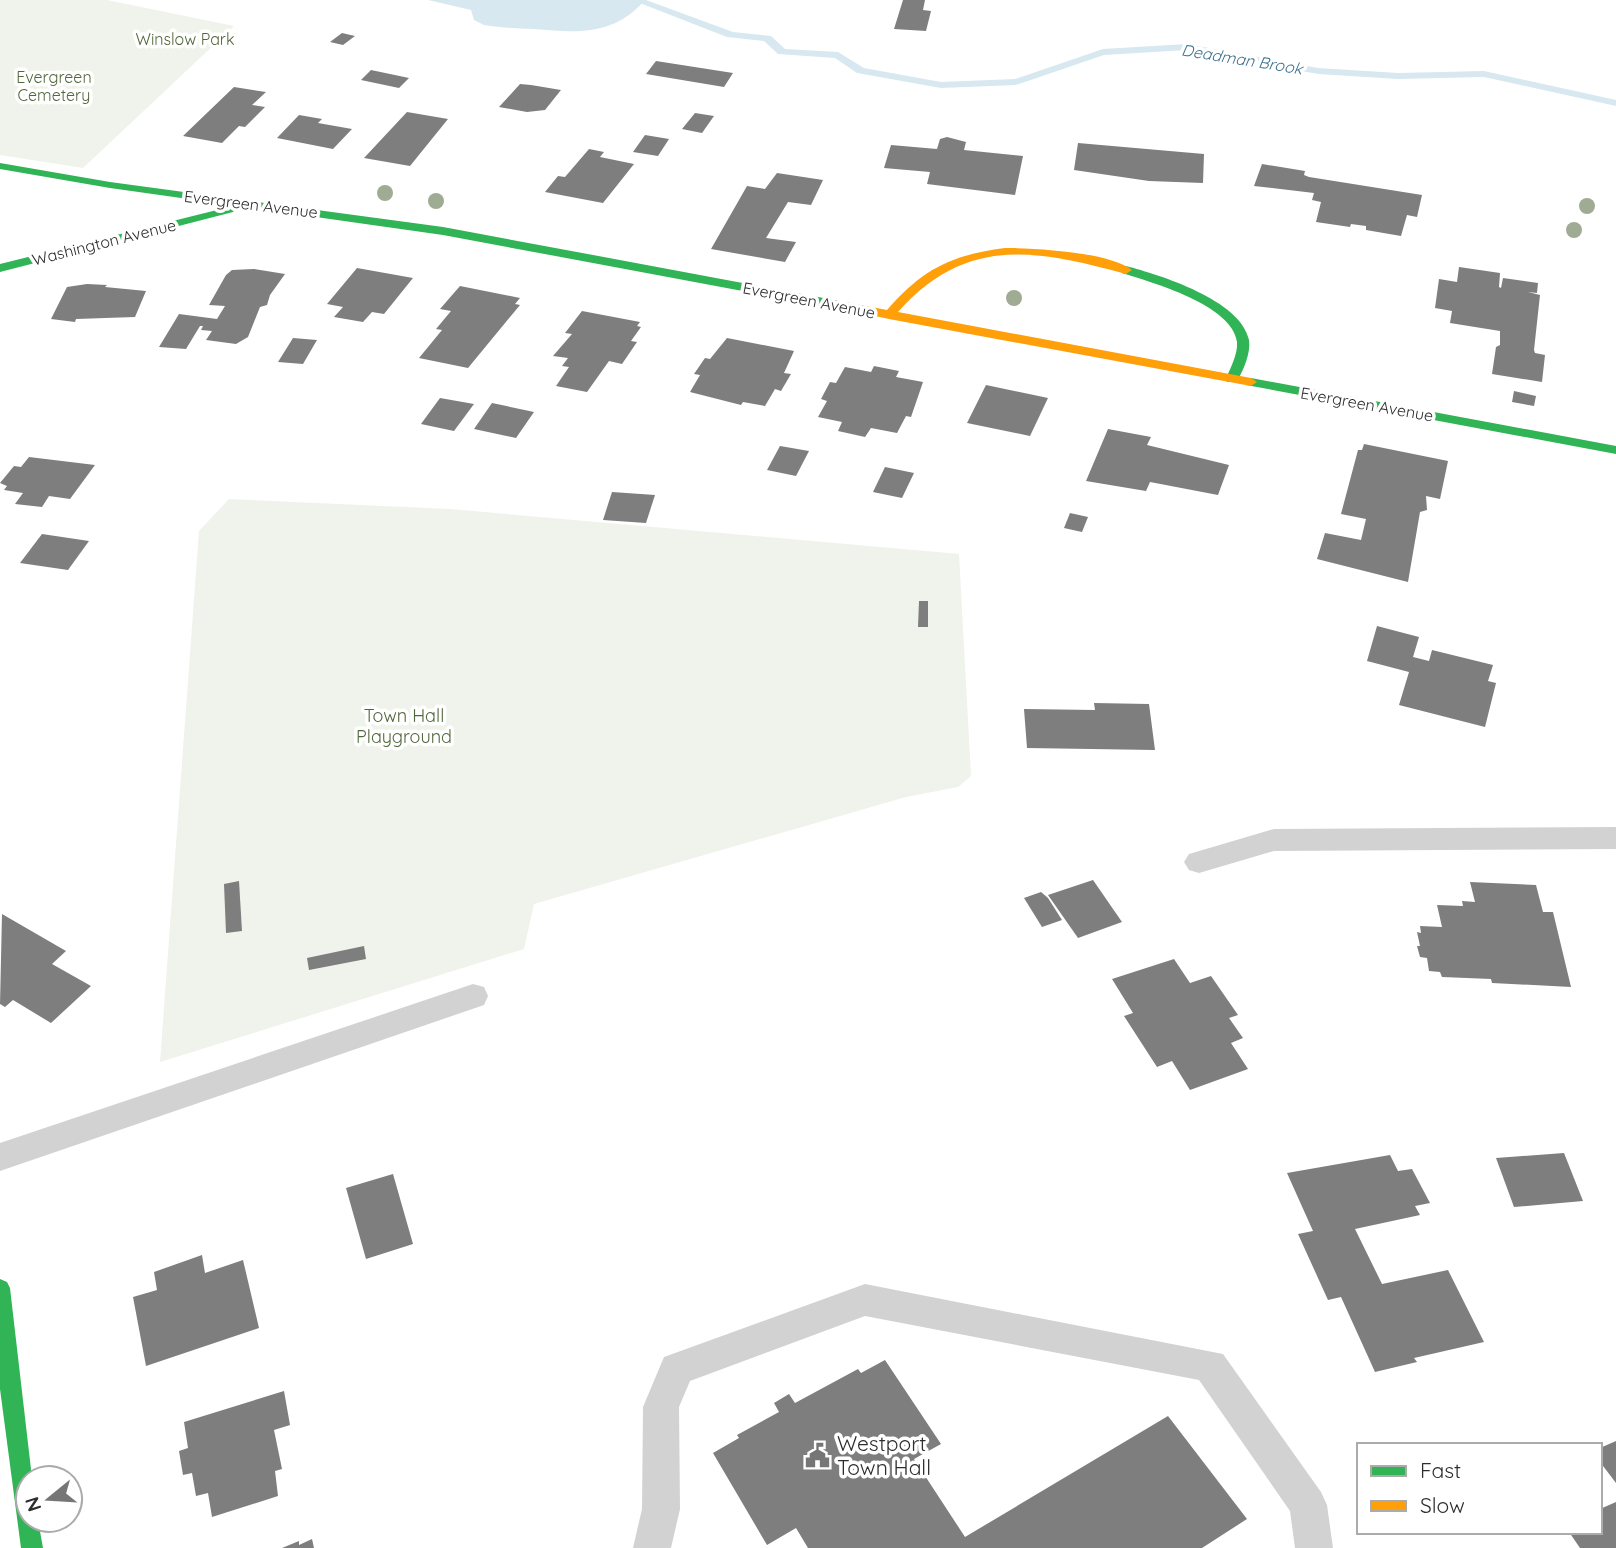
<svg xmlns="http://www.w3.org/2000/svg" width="1616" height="1548" font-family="Quicksand,sans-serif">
<rect width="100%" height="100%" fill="#fff"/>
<g fill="#f0f3eb">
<polygon points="0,0 107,0 234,26 83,168 0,155"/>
<polygon points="229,499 450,509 959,554 971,776 958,787 906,797 534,904 524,949 160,1062 199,531"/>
</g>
<path fill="#d8e8f0" d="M428,0H645C614,36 577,33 534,29C517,28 501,28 484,25L474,20L471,10Z"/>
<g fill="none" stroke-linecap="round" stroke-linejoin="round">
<polygon fill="#d8e8f0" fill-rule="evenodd" points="632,0 646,0 733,32 771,36 785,49 838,52 864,68 941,82 1015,79 1103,49 1187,44 1318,68 1398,73 1484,71 1616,100 1616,106 1484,77 1398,79 1318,74 1187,50 1104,55 1016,85 941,88 857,73 835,58 778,54 764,41 727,37"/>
</g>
<g fill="#7e7e7e">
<polygon points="903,0 925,0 923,10 931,11 926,31 894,29"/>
<polygon points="342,33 355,36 343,45 330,42"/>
<polygon points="656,61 733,73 724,87 646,74"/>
<polygon points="371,70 409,78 399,88 361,80"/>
<polygon points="520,84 531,85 561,90 545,110 527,112 499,107"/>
<polygon points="234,87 266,92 252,105 265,107 245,127 239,126 222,143 183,136"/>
<polygon points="407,112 448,119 410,166 364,158"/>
<polygon points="695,113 714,116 702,133 682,129"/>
<polygon points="299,115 322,119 318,123 352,129 333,149 277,138"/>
<polygon points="645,135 669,139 658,156 633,152"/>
<polygon points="947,137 966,142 964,150 1023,156 1015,195 927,184 930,172 884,168 891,145 937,149 940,139"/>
<polygon points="1078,143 1204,154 1203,183 1149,181 1074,170"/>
<polygon points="589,149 604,152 600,157 634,164 603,203 545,192 558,176 565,177"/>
<polygon points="1262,164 1305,171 1304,175 1309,177 1422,195 1417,217 1407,215 1401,236 1366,230 1366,226 1351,224 1350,227 1316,222 1321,202 1312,200 1314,193 1254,186"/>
<polygon points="777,173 823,180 811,205 788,202 766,238 796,242 785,262 711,249 747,186 765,189"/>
<polygon points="1459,267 1500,273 1499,287 1501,288 1503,278 1538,283 1537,293 1528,292 1540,295 1534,350 1535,353 1545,355 1542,382 1492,374 1496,347 1500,345 1500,331 1450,323 1452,311 1435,308 1439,279 1457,282"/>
<polygon points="357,268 413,278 384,314 372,312 363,322 334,317 343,307 327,304"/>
<polygon points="254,269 285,274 270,295 267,305 260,307 248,337 236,344 206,340 212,331 201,330 203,326 200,326 186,349 159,347 179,314 217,319 225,306 209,305 226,275 232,270"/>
<polygon points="87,284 107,285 105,287 146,291 135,317 76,319 75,322 51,319 67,287"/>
<polygon points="460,286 520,298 515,304 520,305 468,368 419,358 442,330 436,329 451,311 440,309"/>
<polygon points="582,311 640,322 637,326 641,327 631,341 637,342 622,364 609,361 587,392 556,386 569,367 562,366 568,358 553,356 572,334 565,333"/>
<polygon points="293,338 317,340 303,364 278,362"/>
<polygon points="727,338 794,351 784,373 791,374 781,391 775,389 765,406 743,402 741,405 690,392 700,375 694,374 705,358 710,359"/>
<polygon points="874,366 899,371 896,377 923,382 911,417 906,416 897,433 871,428 865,437 838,431 842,422 818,417 827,401 821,399 830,382 836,383 845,367 871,372"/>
<polygon points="986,385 1048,398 1030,436 967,423"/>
<polygon points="1514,391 1536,396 1534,406 1512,402"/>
<polygon points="440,398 474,404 454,431 421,424"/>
<polygon points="492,403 534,412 516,438 474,429"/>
<polygon points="1108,429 1151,437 1147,445 1229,465 1218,495 1150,482 1146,491 1086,481"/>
<polygon points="1364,444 1448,461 1440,499 1426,496 1427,510 1420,512 1408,582 1317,559 1325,533 1361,540 1366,519 1341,514 1358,450 1362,450"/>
<polygon points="780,446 809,451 796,476 767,470"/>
<polygon points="29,457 95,465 70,499 49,496 42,507 15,504 23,493 4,490 7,486 0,483 14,466 21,467"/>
<polygon points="885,467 914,473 902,498 873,492"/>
<polygon points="612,492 655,495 646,523 603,520"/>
<polygon points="1070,513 1088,517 1082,532 1064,528"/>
<polygon points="42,534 89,541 68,570 20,563"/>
<polygon points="919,601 928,601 928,627 918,627"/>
<polygon points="1377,626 1419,637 1413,657 1429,661 1432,650 1493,665 1488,681 1496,683 1485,727 1399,705 1409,672 1367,661"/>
<polygon points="1094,703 1149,704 1155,750 1027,748 1024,709 1095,710"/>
<polygon points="1093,880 1122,922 1078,938 1048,895"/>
<polygon points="239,881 242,931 226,933 224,884"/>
<polygon points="1470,882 1536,885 1543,912 1553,912 1571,987 1492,983 1491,979 1442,977 1440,972 1429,971 1427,958 1420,957 1417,946 1420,946 1417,932 1421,933 1420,926 1442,927 1437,905 1463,906 1462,901 1475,902"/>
<polygon points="1041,892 1048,898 1062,920 1042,927 1024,898"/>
<polygon points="2,914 66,951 52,964 91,986 51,1023 13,1000 5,1007 0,1004"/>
<polygon points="364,946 366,959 309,970 307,958"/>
<polygon points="1174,959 1190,983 1211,976 1238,1015 1229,1018 1243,1038 1231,1043 1248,1069 1190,1090 1172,1061 1157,1067 1124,1016 1133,1013 1112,979"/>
<polygon points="1564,1153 1583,1201 1514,1207 1496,1158"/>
<polygon points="1390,1155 1398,1171 1412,1169 1430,1203 1415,1206 1420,1215 1355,1229 1382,1284 1448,1270 1484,1342 1414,1358 1417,1362 1375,1372 1341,1297 1328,1300 1298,1234 1313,1231 1287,1173"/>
<polygon points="393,1174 413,1244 366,1259 346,1188"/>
<polygon points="202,1255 205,1273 243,1260 259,1328 146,1366 133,1297 157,1290 154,1272"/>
<polygon points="885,1360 941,1444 914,1459 965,1537 1168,1416 1247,1519 1202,1548 808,1548 796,1528 767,1545 713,1453 739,1438 737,1435 779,1412 774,1403 789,1394 795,1403 858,1369 861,1373"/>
<polygon points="284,1391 290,1425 274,1430 282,1469 275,1471 278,1496 212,1517 208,1493 196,1496 192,1473 183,1475 179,1451 188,1448 184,1422"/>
<polygon points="1616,1441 1616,1483 1600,1462 1600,1448"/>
<polygon points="1616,1502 1616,1548 1580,1548 1569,1532 1600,1532 1600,1509"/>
<polygon points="312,1539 314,1548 282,1548 299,1541 299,1545"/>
</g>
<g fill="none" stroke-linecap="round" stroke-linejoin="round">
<g fill="#d2d2d2" fill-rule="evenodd">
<polygon points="1616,827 1616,849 1274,851 1199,873 1189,870 1184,862 1189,854 1274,829"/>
<polygon points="473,984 484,987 488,996 484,1005 0,1171 0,1143"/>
<polygon points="865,1284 1223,1354 1321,1492 1327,1505 1333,1548 1295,1548 1290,1511 1199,1380 865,1316 690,1381 679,1407 680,1509 671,1548 633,1548 642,1509 643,1407 664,1357"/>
</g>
<g fill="#30b455" fill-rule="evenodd">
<polygon points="0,163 110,182 443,227 861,305 867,309 861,313 443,235 110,188 0,169"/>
<polygon points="229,207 235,210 233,212 0,272 0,264"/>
<path d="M1126,266C1160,275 1241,300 1249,340C1251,354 1243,370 1237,382H1227L1226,379C1230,368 1238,355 1237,342C1233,305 1151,282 1122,273L1120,270Z"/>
<polygon points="1251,378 1616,446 1616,454 1246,385 1246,379"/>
<polygon points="0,1279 7,1282 10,1288 32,1478 28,1478 28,1520 38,1520 43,1548 21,1548 0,1389"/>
</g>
<path fill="#ff9f0a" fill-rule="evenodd" d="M1005,248C1035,248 1109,252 1132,270L1126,274C1036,250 967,235 898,312L1251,378L1257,382L1251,386L889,319L857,312L855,309L861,305L887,310C923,269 951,255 1005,248Z"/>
</g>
<g fill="#a0ab93">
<circle cx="385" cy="193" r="8"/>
<circle cx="436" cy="201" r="8"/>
<circle cx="1587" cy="206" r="8"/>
<circle cx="1574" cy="230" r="8"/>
<circle cx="1014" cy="298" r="8"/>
</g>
<defs>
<symbol id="civic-bare" viewBox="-9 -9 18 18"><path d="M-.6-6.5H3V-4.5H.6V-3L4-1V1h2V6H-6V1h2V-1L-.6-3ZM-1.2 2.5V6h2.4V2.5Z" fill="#767676" stroke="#fff" stroke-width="2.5" paint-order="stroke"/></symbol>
</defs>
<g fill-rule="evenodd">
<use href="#civic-bare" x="800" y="1438" width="35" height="35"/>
</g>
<g text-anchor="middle" stroke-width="7" stroke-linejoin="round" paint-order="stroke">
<g font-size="16" fill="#52673b" stroke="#fff">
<text x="185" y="45">Winslow Park</text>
<text x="54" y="83">Evergreen<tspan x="54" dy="18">Cemetery</tspan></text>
</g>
<g font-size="16" font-style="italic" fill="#3d718d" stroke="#fff">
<text transform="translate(1242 59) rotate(9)" y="6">Deadman Brook</text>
</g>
<g font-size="16" fill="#2d2d2d" stroke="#fff">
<text transform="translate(251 204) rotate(7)" y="6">Evergreen Avenue</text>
<text transform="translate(104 242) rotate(-14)" y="6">Washington Avenue</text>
<text transform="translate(809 300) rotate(11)" y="6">Evergreen Avenue</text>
<text transform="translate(1367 404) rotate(10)" y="6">Evergreen Avenue</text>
</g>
<g font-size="18" fill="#52673b" stroke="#fff">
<text x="404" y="722">Town Hall<tspan x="404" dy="21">Playground</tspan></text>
</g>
<g font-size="21" fill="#2d2d2d" stroke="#fff" text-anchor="start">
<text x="837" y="1451">Westport<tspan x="837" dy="24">Town Hall</tspan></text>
</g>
</g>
<rect x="1357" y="1443" width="245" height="91" fill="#ffffff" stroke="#ababab" stroke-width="2"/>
<rect x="1371" y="1466" width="35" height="10" fill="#30b455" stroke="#ababab" stroke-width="2"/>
<text x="1420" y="1478" font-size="21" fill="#2d2d2d">Fast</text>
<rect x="1371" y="1501" width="35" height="10" fill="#ff9f0a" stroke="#ababab" stroke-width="2"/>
<text x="1420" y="1513" font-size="21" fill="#2d2d2d">Slow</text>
<g transform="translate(49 1499) rotate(252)"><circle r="33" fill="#ffffff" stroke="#ababab" stroke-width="2"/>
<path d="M0-5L12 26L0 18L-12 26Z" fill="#767676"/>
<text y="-10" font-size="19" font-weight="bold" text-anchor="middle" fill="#2d2d2d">N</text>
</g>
</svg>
